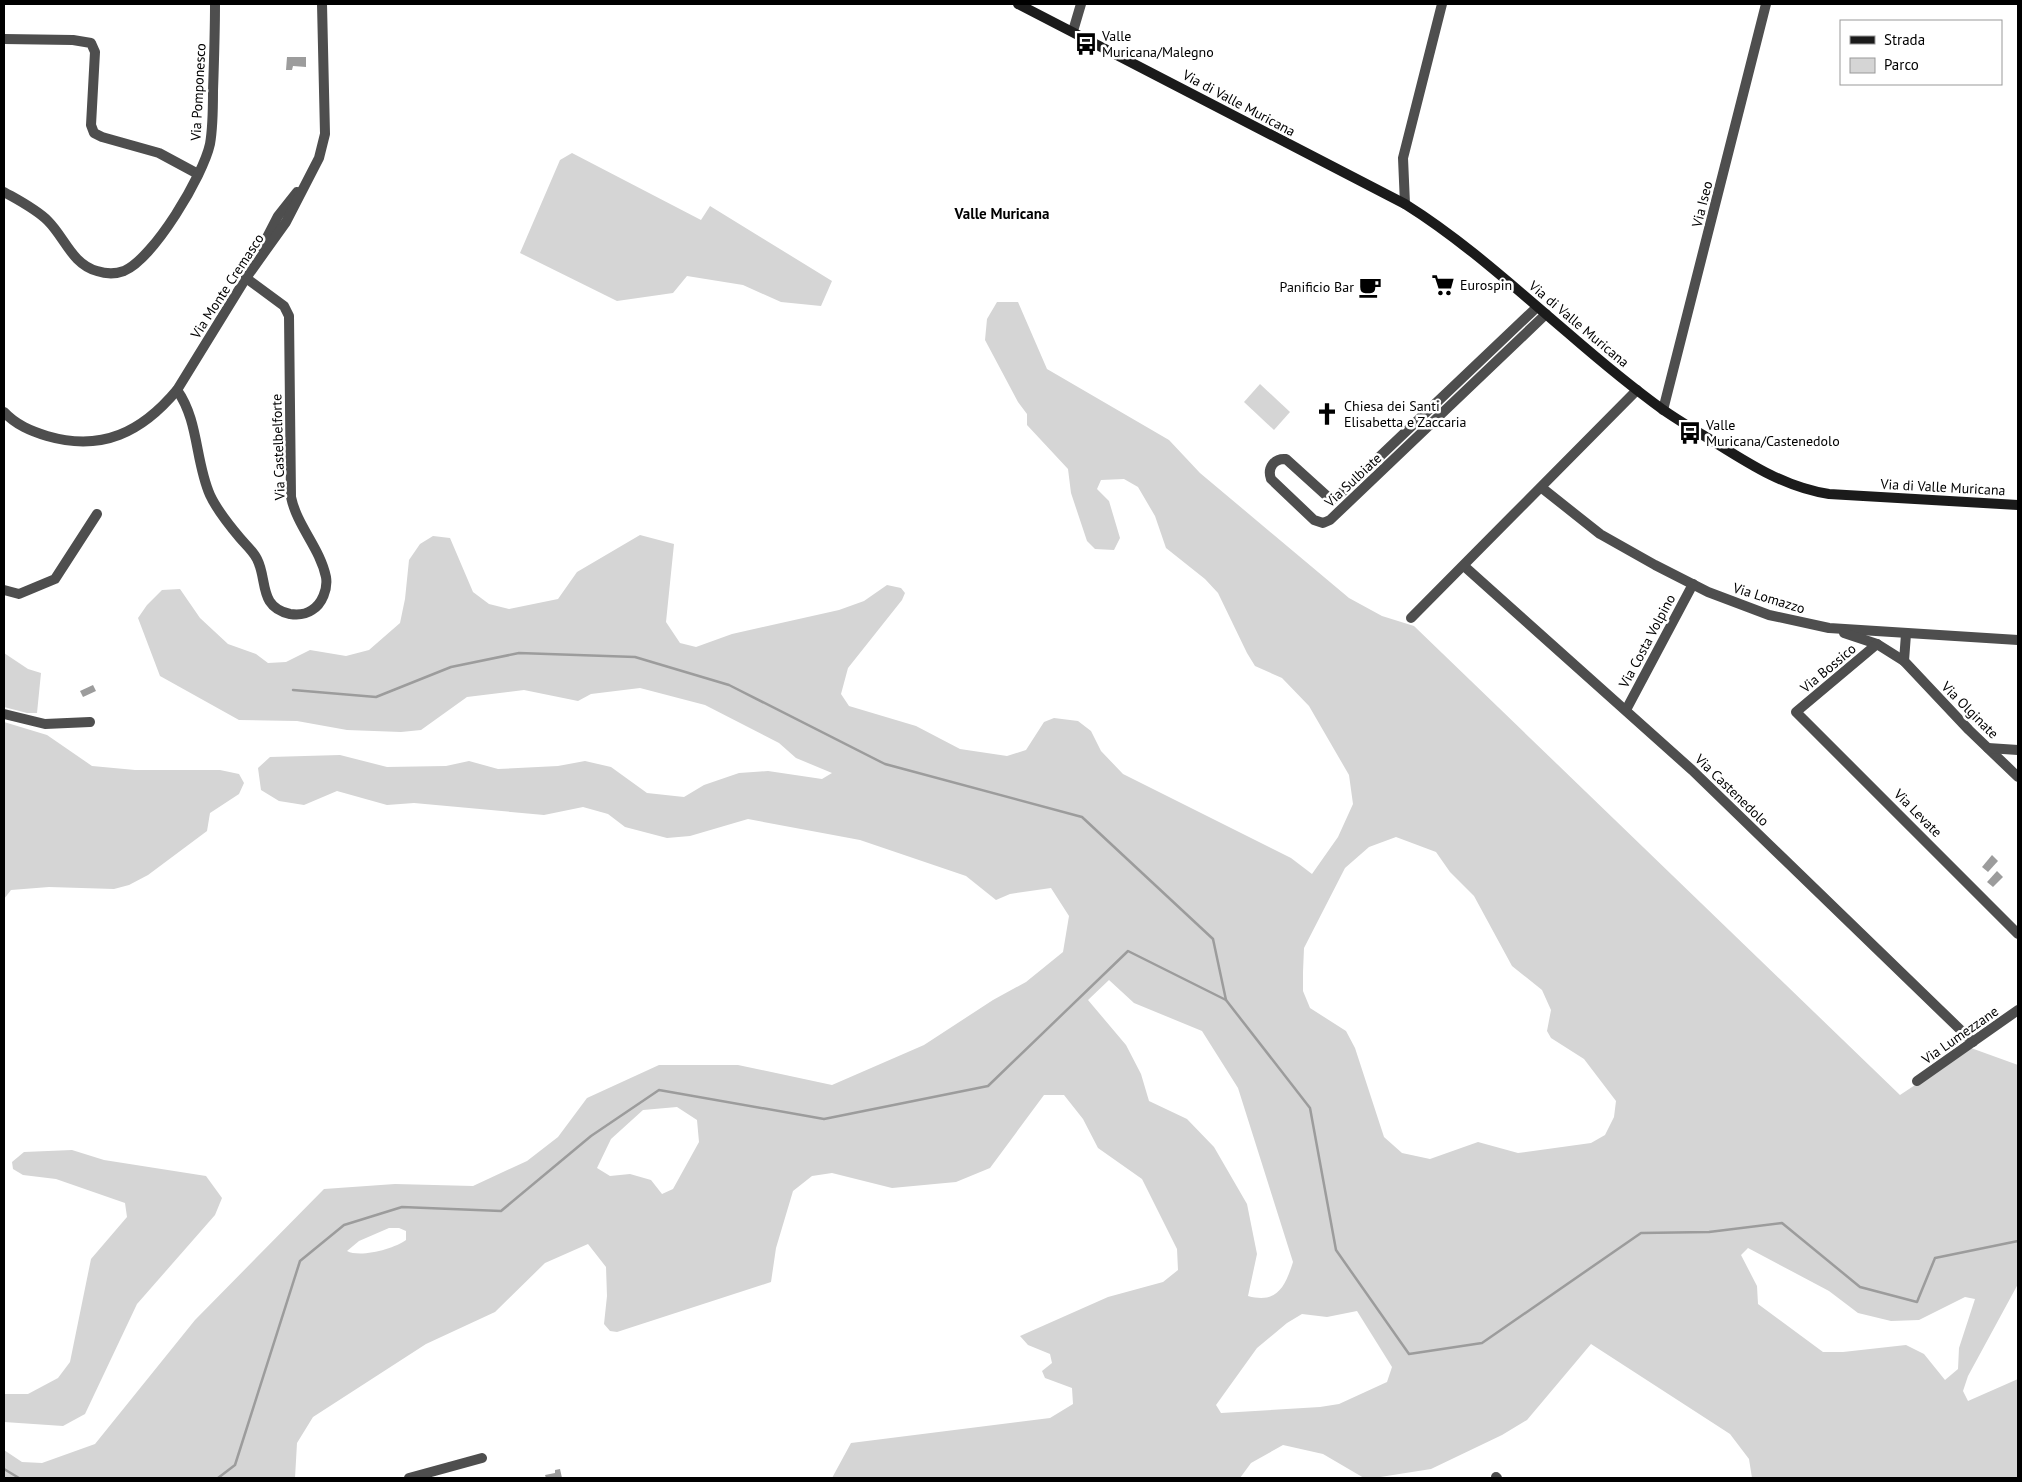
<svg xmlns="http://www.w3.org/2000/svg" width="2022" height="1482" font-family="'PT Sans',sans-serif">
<rect width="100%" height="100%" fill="#fff"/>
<g fill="#d5d5d5" fill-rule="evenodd">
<polygon points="572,153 701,220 710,206 832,281 821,306 781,302 743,285 687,276 673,293 617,301 520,253 560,160"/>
<path d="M997,302H1018L1047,369L1169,440L1200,473L1349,598L1382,616L1414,626L1900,1095L1971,1048L2018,1065V1284L1968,1376L1963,1391L1968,1401L2018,1379V1478H1752L1749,1459L1730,1434L1591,1344L1527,1420L1502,1435L1431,1469L1374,1478H1364L1323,1454L1283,1445L1251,1463L1240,1478H832L851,1443L1050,1418L1073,1404L1072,1388L1045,1378L1042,1371L1052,1363L1050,1354L1028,1345L1020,1336L1108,1297L1163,1282L1178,1270L1177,1249L1142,1179L1098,1148L1083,1119L1064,1095H1044L990,1168L956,1182L892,1188L832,1173L812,1176L793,1191L776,1248L771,1282L617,1332L610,1331L604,1324L607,1296L606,1267L588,1244L545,1263L495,1312L426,1344L313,1417L297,1443L295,1478H4V1450L22,1462L42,1463L95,1444L195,1320L324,1189L395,1184L473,1186L527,1161L558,1137L587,1098L659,1065H738L832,1085L924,1045L993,1000L1026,982L1063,952L1069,916L1051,888L1010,894L996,900L966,876L860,840L748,819L690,836L667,838L625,827L608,814L583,807L544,815L414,803L387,805L337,791L304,805L279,801L261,790L258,768L270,757L340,755L387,767L446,766L469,761L498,769L558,766L585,761L611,767L647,793L684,797L704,785L739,773L768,771L822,779L832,773L796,758L779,743L705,705L640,688L591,694L578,701L524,690L467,697L421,730L401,732L347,730L297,721L239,720L160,676L138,618L147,605L162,590L180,589L200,618L228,644L256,654L268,663L286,662L310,650L346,656L369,650L400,623L405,599L409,560L420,544L433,536L450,538L473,592L489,604L509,609L558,599L577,572L640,535L674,544L666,622L680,643L696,647L732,634L839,610L864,601L887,585L901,588L905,593L902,600L848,668L841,694L849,706L916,726L960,749L1007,756L1026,750L1044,722L1054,718L1078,721L1091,731L1101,751L1123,774L1291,858L1312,874L1338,837L1353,804L1349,775L1309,706L1282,678L1255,666L1247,653L1218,593L1205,579L1166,548L1155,516L1138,487L1124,479L1101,480L1097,489L1109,501L1120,538L1114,550L1095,549L1087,541L1071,493L1068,469L1027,425V414L1018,402L985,340L987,319ZM1396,837L1436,852L1450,872L1474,896L1512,966L1542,990L1551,1010L1547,1031L1551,1038L1584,1059L1616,1101L1614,1117L1605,1135L1591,1143L1518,1153L1478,1142L1430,1159L1402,1153L1384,1137L1355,1048L1346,1031L1310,1008L1303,991V972L1304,948L1345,868L1369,847ZM1109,980L1134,1003L1202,1031L1238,1088L1293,1262C1285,1287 1277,1304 1248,1296L1257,1254L1247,1204L1214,1147L1187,1119L1149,1101L1141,1074L1126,1045L1088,1000ZM677,1107L697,1120L699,1142L673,1189L662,1194L651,1180L630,1174L610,1176L597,1168L611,1139L643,1110ZM389,1228H399L406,1231V1240C394,1249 360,1258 347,1251L359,1241ZM1748,1248L1829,1291L1858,1313L1891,1321L1919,1320L1965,1297L1975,1299L1959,1348L1958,1369L1945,1380L1924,1354L1906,1345L1843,1352H1823L1758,1304L1757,1286L1741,1255ZM1357,1311L1392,1367L1387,1382L1339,1404L1320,1407L1221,1413L1216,1405L1257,1348L1287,1323L1302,1314L1327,1317Z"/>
<polygon points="1260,384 1290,412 1274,430 1244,402"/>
<polygon points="4,653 28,669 41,673 37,713 27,713 4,707"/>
<polygon points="4,722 47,735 92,766 135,770 220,770 239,774 244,783 239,794 210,813 207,831 148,875 129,885 114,889 49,887 11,890 4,899"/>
<polygon points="72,1150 104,1160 206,1176 222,1198 215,1215 137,1304 85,1414 63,1426 4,1422 4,1394 28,1394 58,1378 70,1362 91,1259 127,1217 125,1203 56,1179 23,1175 13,1169 12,1162 24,1152"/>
</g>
<g fill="#9c9c9c">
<polygon points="287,57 306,57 306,67 293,66 292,70 286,70"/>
<polygon points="93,685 96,691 83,697 80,691"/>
<polygon points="1992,855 1998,861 1988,872 1982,867"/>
<polygon points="1997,871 2003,877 1993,887 1987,882"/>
<polygon points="560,1469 562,1478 546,1478 545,1475 555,1473 555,1470"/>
</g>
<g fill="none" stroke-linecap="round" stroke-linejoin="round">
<g stroke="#9c9c9c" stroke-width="2.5">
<polyline points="293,690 376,697 451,667 519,653 635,657 729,685 885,764 1082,817 1213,939 1226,1000"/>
<polyline points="4,1469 19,1478"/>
<polyline points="218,1478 235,1465 300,1261 344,1225 402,1207 501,1211 591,1136 659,1090 824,1119 988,1086 1128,951 1226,1000 1310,1108 1336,1250 1409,1354 1482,1343 1641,1233 1709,1232 1782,1223 1860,1287 1917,1302 1935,1258 2018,1241"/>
</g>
<g stroke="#4e4e4e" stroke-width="10">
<polyline points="1073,31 1081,4"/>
<polyline points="4,39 73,40 91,43 95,52 91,125 94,133 102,137 159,153 198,174"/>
<path d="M4,192C18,200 36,209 48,221C65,238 72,264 97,271C106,274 116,274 124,271C154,258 203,176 210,144C213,127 213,109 213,91C214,62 215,33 215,4"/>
<polyline points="1405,204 1403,158 1442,4"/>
<polyline points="262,247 278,216 297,192"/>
<path d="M1537,307L1337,497L1334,499L1328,497L1286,459C1274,458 1267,468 1271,479L1314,520L1323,523L1330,520L1546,314"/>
<path d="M177,390C199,421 195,461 210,495C217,510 229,525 240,538C246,545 253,551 257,559C268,580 258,607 290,614C297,615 305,615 312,610C322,604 328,589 326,577C320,548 297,526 291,497L289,316L284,306L246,278"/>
<polyline points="1663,410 1766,4"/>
<path d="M4,412C16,425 31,431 47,436C102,452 142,432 177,390L246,278L286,222L319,158L325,134L322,4"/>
<polyline points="1542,488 1600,534 1655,565 1708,592 1769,615 1829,628 2018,640"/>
<polyline points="1464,566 1692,770 1973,1042"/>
<polyline points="4,590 19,594 55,579 97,514"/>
<polyline points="1411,618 1637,390"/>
<polyline points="1844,633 1877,644 1904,661"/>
<polyline points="1906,634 1904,661 1969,730 2018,777"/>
<polyline points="1877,644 1796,712 2018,934"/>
<polyline points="1626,710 1693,584"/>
<polyline points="4,714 45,724 90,722"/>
<polyline points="1988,748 2018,750"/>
<polyline points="1917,1081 2018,1010"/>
<polyline points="1496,1477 1497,1478"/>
<polyline points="409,1478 482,1458"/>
</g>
<path stroke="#1b1b1b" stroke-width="10" d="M1018,4L1405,204C1464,241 1515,288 1568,333C1598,359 1629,385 1662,409C1679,421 1698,432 1716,443C1751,465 1787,488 1829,494L2018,505"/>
</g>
<defs>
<symbol id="bus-bare" viewBox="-9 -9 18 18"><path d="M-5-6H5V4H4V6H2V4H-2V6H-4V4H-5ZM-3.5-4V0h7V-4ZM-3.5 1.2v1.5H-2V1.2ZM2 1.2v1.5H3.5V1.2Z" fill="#000" stroke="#fff" stroke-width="2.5" paint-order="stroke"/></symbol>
<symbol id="supermarket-bare" viewBox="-9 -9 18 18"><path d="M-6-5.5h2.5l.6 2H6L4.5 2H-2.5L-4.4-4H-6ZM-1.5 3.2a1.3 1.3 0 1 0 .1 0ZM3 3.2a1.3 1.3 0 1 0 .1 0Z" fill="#000" stroke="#fff" stroke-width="2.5" paint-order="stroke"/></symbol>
<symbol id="cafe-bare" viewBox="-9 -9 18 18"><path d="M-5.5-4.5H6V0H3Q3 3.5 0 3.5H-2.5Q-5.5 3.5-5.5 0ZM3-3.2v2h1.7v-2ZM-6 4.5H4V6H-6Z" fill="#000" stroke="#fff" stroke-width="2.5" paint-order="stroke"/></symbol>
<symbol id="church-bare" viewBox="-9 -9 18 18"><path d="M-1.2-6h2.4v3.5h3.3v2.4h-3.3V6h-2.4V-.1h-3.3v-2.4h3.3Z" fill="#000" stroke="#fff" stroke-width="2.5" paint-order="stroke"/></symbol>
</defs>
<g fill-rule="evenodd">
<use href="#bus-bare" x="1070" y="28" width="32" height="32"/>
<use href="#supermarket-bare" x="1427" y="269" width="32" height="32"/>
<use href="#cafe-bare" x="1354" y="271" width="32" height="32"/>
<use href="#church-bare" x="1311" y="398" width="32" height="32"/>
<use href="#bus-bare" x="1674" y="417" width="32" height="32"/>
</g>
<g text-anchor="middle" stroke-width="5" stroke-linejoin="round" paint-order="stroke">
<g font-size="14" fill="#000" stroke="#fff" text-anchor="start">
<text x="1102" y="41">Valle<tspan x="1102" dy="16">Muricana/Malegno</tspan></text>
<text x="1460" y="290">Eurospin</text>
<text x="1354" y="292" text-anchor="end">Panificio Bar</text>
<text x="1344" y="411">Chiesa dei Santi<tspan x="1344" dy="16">Elisabetta e Zaccaria</tspan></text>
<text x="1706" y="430">Valle<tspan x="1706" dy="16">Muricana/Castenedolo</tspan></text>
</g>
<g font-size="14" fill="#000" stroke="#fff">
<text transform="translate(198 92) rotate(-87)" y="5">Via Pomponesco</text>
<text transform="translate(1239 103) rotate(28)" y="5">Via di Valle Muricana</text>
<text transform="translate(1702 204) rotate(-76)" y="5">Via Iseo</text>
<text transform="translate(227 286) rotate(-57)" y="5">Via Monte Cremasco</text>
<text transform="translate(1579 324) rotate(40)" y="5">Via di Valle Muricana</text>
<text transform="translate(278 447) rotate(-92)" y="5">Via Castelbelforte</text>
<text transform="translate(1353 480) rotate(-43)" y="5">Via Sulbiate</text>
<text transform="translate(1943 487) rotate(3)" y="5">Via di Valle Muricana</text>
<text transform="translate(1769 598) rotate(17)" y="5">Via Lomazzo</text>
<text transform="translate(1647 641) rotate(-62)" y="5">Via Costa Volpino</text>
<text transform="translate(1828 668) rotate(-40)" y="5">Via Bossico</text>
<text transform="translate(1970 710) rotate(45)" y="5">Via Olginate</text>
<text transform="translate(1732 790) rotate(44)" y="5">Via Castenedolo</text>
<text transform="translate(1918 813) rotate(45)" y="5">Via Levate</text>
<text transform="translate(1960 1035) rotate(-35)" y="5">Via Lumezzane</text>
</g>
<g font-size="15" font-weight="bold" fill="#000" stroke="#fff">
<text x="1002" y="219">Valle Muricana</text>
</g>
</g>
<rect width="2022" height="1482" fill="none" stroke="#000000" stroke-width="10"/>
<rect x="1840" y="20" width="162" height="65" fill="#ffffff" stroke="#999999"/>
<rect x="1850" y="36" width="25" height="8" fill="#1b1b1b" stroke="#999999"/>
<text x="1884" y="45" font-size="15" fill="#000000">Strada</text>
<rect x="1850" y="58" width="25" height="15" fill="#d5d5d5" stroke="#999999"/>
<text x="1884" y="70" font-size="15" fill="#000000">Parco</text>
</svg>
